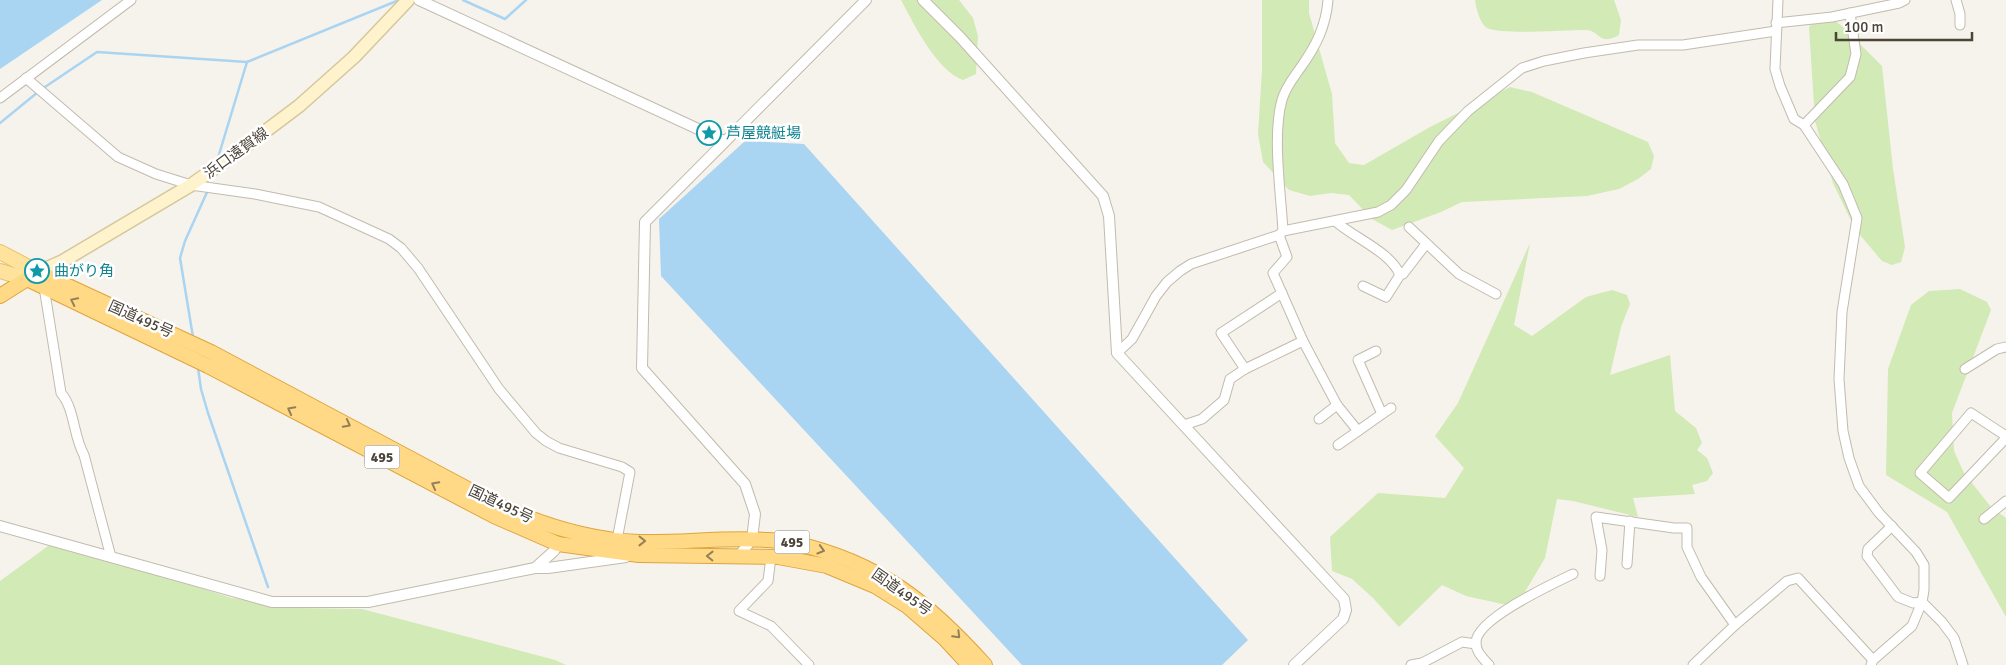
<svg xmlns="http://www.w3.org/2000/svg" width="2006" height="665" font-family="Signika,'Noto Sans JP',sans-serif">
<rect width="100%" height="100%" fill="#f6f3ec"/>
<g fill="#d2eab5">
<path d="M901,0H959L973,18L978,36L976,74L963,80C936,70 914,24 901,0Z"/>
<polygon points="1262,0 1309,0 1309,13 1332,94 1335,143 1349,163 1364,165 1430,127 1510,87 1532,92 1648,142 1654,156 1651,169 1638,179 1619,189 1587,196 1462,202 1441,212 1392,230 1372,219 1349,195 1331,193 1310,196 1289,190 1263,162 1258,134 1262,70"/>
<path d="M1475,0H1614L1621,20L1619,35C1597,47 1601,29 1584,30C1564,30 1503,35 1487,28C1480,24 1476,8 1475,0Z"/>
<polygon points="1826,14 1843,27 1882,66 1893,169 1905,247 1901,262 1892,265 1882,261 1855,229 1833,183 1815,121 1809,27 1815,18"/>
<polygon points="1530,243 1514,325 1532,336 1586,297 1612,290 1627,295 1630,304 1621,327 1610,375 1670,355 1675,411 1696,428 1702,443 1697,450 1707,458 1713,473 1707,481 1692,485 1695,494 1633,498 1638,517 1573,501 1557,499 1545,558 1516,607 1466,596 1442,585 1399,627 1373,598 1352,579 1332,571 1330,537 1378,493 1445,498 1464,468 1435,436 1458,403"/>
<polygon points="1960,289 1987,302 1991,310 1952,413 1954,451 1964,473 1991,507 2006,518 2006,617 1947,512 1886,475 1888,369 1911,305 1929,291"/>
<polygon points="60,544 232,598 298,608 362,609 555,660 566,665 0,665 0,581 48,546"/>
</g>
<g fill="#a9d4f2">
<polygon points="0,0 102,0 0,69"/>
<polygon points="745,141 804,144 1248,640 1222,665 1022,665 661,276 659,219"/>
</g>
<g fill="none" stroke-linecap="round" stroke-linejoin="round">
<g stroke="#a9d4f2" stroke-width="2.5">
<polyline points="463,0 505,19 526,0"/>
<polyline points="42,89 97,52 247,62 399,0"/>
<polyline points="0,123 38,92"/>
<polyline points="217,161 247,62"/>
<polyline points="193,337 180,258 185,241 208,190"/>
<polyline points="198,368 201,389 208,413 268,587"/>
</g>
<defs>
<g id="minor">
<polyline points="1778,0 1775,69 1780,86 1794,119 1804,125 1843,184 1857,218 1842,312 1839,379 1843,431 1849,458 1859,486 1879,513 1916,552 1924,565 1924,590 1922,602 1912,626 1873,660 1871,665"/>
<polyline points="1956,0 1960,14 1960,25"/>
<polyline points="1776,23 1832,17 1899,3 1905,0"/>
<polyline points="26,78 118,157 156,174 191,185 255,194 319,207 389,239 401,248 418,268 499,389 536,433 546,441 559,448 622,467 630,472 616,545"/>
<polyline points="0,98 131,0"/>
<polyline points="1804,125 1850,77 1856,54 1850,13"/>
<path d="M1335,221C1354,238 1391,252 1400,275L1386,297L1363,286"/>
<polyline points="1409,227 1459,274 1496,294"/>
<path d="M1283,231C1281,194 1272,134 1282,100C1285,88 1294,77 1301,67C1316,46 1326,26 1328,0"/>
<polyline points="1400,275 1403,274 1426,244"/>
<path d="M44,287L61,393C75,409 73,436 84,455L111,557"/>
<polyline points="1303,341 1337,405 1358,431 1338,445"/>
<polyline points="1117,353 1132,339 1156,296 1167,282 1180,271 1191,264 1279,235 1283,231 1378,212 1391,205 1406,190 1439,141 1468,111 1522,68 1544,61 1584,53 1638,45 1683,45 1776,31"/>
<polyline points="1245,369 1221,333 1282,293"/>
<polyline points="1965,369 1997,349 2006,347"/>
<polyline points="1382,414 1391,408"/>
<polyline points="1319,419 1337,405"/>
<polyline points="1184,425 1202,419 1224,400 1230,379 1245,369 1303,341 1273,273 1287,257 1279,235"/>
<polyline points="1358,431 1382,414 1358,360 1376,351"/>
<polyline points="2006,436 1971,413 1920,473 1949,498 2006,438"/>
<polyline points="1984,519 2006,501"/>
<polyline points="1892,526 1868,549 1867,556 1898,597 1913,603 1922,602 1942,622 1954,638 1963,665"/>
<polyline points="771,557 768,581 739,611 771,626 809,665"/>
<polyline points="1627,564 1630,521"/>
<polyline points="1600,576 1602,550 1596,517 1674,528 1687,528 1687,547 1701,577 1735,625"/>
<polyline points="1411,665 1422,663 1462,642 1476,644"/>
<path d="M1489,665C1483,658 1475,651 1476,642C1477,619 1552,584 1573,574"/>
<polyline points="1693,665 1735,625 1787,581 1798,578 1873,660"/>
</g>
<g id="tertiary">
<polyline points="419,0 724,141"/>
<polyline points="923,0 960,37 1103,196 1109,216 1117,353 1344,599 1346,610 1343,619 1294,665"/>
<polyline points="0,526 272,602 368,602 535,568 554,551 558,544"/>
<polyline points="739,556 752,539 755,514 745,484 642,368 645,222 866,0"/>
<polyline points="535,568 548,568 626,557"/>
</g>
<polyline id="secondary" points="38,272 63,261 191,185 243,148 299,106 354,57 408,0"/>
<g id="primary">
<polyline points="0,252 38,272"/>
<polyline points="0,271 27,279"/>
</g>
<g id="trunk">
<polyline points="27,279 208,366 494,516 558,544 639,555 778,557 827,566 875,586 907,606 945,639 969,665"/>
<path d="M0,296L38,272L211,352L494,503C539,524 589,540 639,542C682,543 725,537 768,540C777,541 786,541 794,543C879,562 928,602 985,665"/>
</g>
</defs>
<use href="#minor" stroke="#c2bbae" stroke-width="11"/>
<use href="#tertiary" stroke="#c2bbae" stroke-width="12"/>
<use href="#secondary" stroke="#d6c79b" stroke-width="15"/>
<use href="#primary" stroke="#e6c16a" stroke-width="16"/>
<use href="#trunk" stroke="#e0a43c" stroke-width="16"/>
<use href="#minor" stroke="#fff" stroke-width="9"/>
<use href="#tertiary" stroke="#fff" stroke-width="10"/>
<use href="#secondary" stroke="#fff3cd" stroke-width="12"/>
<use href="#primary" stroke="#ffe39c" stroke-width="14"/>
<use href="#trunk" stroke="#ffd985" stroke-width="14"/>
</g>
<defs><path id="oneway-chevron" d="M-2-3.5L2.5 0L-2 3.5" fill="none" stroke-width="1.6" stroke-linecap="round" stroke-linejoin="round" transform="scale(1.25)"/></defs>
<g stroke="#938057">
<use href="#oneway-chevron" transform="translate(74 301) rotate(-154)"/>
<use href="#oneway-chevron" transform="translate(291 410) rotate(-152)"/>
<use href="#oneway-chevron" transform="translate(347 424) rotate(28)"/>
<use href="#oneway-chevron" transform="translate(435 485) rotate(-152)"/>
<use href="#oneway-chevron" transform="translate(642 541) rotate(1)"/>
<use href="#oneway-chevron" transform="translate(821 550) rotate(16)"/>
<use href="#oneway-chevron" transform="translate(710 556) rotate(-179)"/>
<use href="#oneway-chevron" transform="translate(957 635) rotate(45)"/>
</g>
<defs>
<symbol id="sight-ring" viewBox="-11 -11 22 22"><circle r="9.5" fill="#fff" stroke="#0f9aa8" stroke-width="1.5"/><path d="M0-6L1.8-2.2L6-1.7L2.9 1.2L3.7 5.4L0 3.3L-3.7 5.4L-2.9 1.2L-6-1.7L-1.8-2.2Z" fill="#0f9aa8"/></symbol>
</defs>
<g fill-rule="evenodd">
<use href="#sight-ring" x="695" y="119" width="28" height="28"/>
<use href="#sight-ring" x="23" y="257" width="28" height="28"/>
</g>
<g text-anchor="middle" stroke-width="5" stroke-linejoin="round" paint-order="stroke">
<g fill="#fff" stroke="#817c74" stroke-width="1">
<rect x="364.5" y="445.5" width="35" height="23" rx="4"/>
<rect x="774.5" y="530.5" width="35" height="23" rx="4"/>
</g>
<g font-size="14" font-weight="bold" fill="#4b4439">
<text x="382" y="462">495</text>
<text x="792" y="547">495</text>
</g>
<g font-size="15" fill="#0d838f" stroke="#fff" text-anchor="start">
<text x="726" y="138">芦屋競艇場</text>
<text x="54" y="276">曲がり角</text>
</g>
<g font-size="15" fill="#4b4439" stroke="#fff">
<text transform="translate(236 153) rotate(-36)" y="5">浜口遠賀線</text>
<text transform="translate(141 319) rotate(24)" y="5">国道495号</text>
<text transform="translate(501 504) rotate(25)" y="5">国道495号</text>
<text transform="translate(902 592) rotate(35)" y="5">国道495号</text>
</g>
</g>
<path d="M1836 32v8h136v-8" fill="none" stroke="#4b4439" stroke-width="2.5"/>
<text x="1844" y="32" font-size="15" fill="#4b4439" stroke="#ffffff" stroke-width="4" paint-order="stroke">100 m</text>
</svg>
